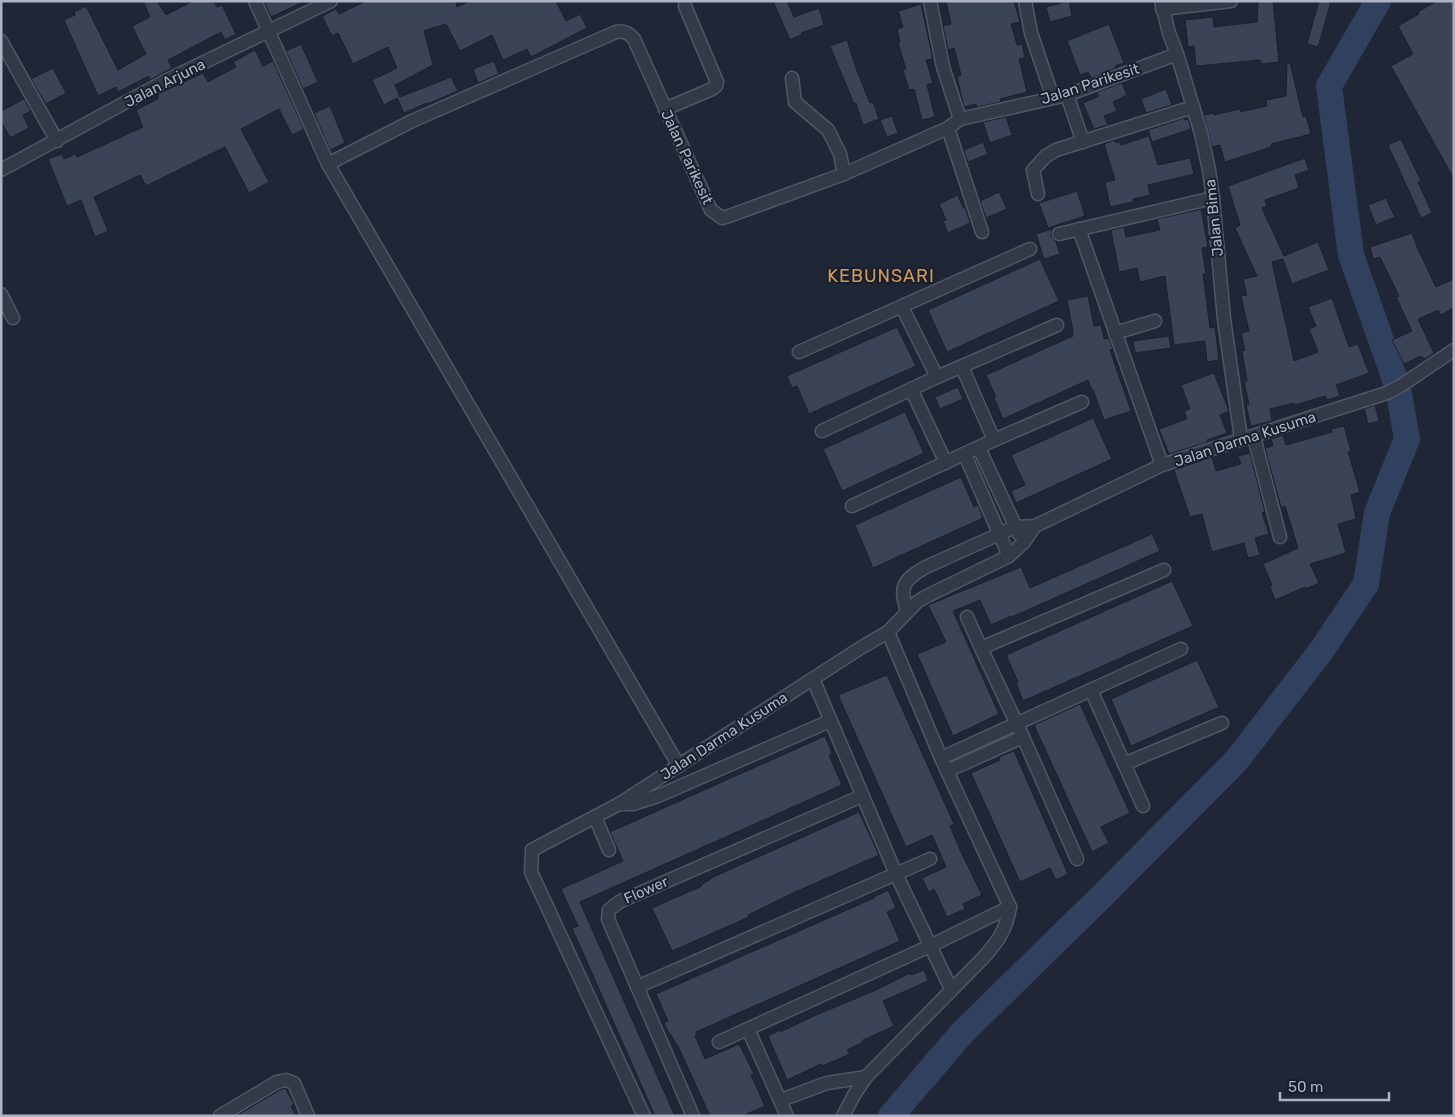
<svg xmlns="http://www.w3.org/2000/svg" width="1455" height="1117" font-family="Rubik,sans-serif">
<rect width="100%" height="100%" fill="#1f2737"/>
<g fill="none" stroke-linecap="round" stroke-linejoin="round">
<polyline stroke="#32405f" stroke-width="26" points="891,1116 962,1033 1100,898 1236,761 1321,651 1366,584 1377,513 1407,439 1398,388 1351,255 1329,86 1378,1"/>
</g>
<g fill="#3b4457" stroke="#1a202e">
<polygon points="143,1 157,1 166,15 193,1 214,1 217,7 222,5 236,34 225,40 221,32 168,60 172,68 150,80 149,76 118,92 116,87 98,96 64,20 75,15 74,12 86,6 118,70 146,54 132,26 150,17"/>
<polygon points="264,1 305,1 271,17"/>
<polygon points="366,1 456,1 457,7 470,1 556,1 566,21 580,14 587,28 531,57 527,49 503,60 492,35 460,51 446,24 426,30 424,31 433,65 395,85 400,97 451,77 458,91 427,104 427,103 404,113 397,98 384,105 372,80 397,68 388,47 353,64 338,33 332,36 322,16 336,9 339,14"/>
<polygon points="773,1 787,1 794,17 819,8 824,25 801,33 802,34 790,40"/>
<polygon points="946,1 1014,1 1020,22 1011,24 1017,45 1022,44 1025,58 1019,59 1027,92 1000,99 1001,102 977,107 976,104 964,107 957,77 961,75 954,48 948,50 943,26 951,24"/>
<polygon points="1069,1 1072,16 1050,22 1046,7"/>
<polygon points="1258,1 1273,1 1279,62 1261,64 1260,60 1196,66 1194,46 1188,47 1185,20 1213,17 1214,27 1257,22"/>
<polygon points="1319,1 1331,1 1318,47 1307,44"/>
<polygon points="1437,1 1454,1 1454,179 1391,66 1413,54 1398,26 1419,14 1418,12"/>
<polygon points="921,4 932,54 932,59 926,60 933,83 927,85 935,117 922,120 914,89 909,90 903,70 906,69 898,43 900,42 897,29 903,27 898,11"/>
<polygon points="1109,24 1124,63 1115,66 1116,68 1091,78 1088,72 1080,75 1067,41"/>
<polygon points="847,40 857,71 870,103 873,102 879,119 863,125 856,103 854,104 830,46"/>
<polygon points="301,44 318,82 303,89 286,51"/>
<polygon points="255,50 263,66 273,61 304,129 292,135 279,109 241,129 269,182 249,193 225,147 146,186 140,175 94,197 108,231 95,237 81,200 67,206 48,159 62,154 64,159 75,154 77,157 143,127 136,110 158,99 158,94 203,73 208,82 236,67 233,62"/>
<polygon points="494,61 499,74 478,83 473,69"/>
<polygon points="1290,63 1303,117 1306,116 1311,134 1271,144 1271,147 1225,162 1220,145 1212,147 1204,115 1214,113 1214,115 1240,109 1241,112 1267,106 1266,100 1286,96 1287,64"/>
<polygon points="53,68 66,93 46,104 31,79"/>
<polygon points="1122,83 1127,95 1113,102 1117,111 1104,116 1108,125 1094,129 1083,103 1099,96 1097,92"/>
<polygon points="1166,89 1172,105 1146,113 1141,99"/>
<polygon points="24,99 31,111 23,115 29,128 10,138 1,121 1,111"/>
<polygon points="330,106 345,143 330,150 314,113"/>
<polygon points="892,116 898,133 887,137 880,120"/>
<polygon points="1006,117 1012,135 990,143 983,122"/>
<polygon points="1184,118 1184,120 1188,119 1191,129 1152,142 1148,130"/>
<polygon points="1149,136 1158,165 1190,158 1194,174 1148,185 1150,195 1133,199 1133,202 1110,207 1105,182 1115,180 1104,144 1115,140 1116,143 1120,142 1121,145"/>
<polygon points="1401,139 1421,181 1418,182 1432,213 1421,218 1388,145"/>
<polygon points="983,142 988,154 968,162 964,150"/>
<polygon points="1305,158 1309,170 1295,175 1299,188 1265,200 1267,206 1262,208 1284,256 1318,242 1329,270 1292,284 1283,259 1272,262 1294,361 1318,352 1309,329 1316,326 1308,307 1332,298 1349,347 1358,344 1369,373 1336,385 1340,396 1327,400 1325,396 1295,405 1294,403 1270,409 1272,421 1251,426 1246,405 1249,404 1244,382 1247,381 1242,351 1245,350 1241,333 1249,331 1241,296 1247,295 1243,279 1257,276 1235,228 1240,225 1228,186"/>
<polygon points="1077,191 1085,216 1048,228 1039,203"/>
<polygon points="999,192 1007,209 986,218 980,201"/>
<polygon points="958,195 963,208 965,207 970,223 948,233 943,221 946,220 939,204"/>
<polygon points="1386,198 1395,217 1376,225 1368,205"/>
<polygon points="1201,209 1208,247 1202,248 1206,274 1203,274 1210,328 1215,327 1219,360 1207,362 1205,341 1174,345 1165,276 1140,282 1137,268 1119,272 1111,230 1124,227 1126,237 1160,230 1157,219"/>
<polygon points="1052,229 1051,236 1056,242 1060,254 1044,259 1036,234"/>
<polygon points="1412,233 1417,247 1436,287 1454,279 1454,308 1441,315 1438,310 1418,319 1434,353 1425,359 1421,356 1404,364 1392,340 1412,331 1396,297 1399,296 1380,257 1373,259 1370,247"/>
<polygon points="1040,259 1059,301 947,352 928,310"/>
<polygon points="1088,296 1094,326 1101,325 1104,339 1109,338 1113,349 1110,350 1131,411 1104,420 1093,390 1092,390 1088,380 1003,419 994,398 996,397 986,375 1073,336 1072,331 1073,331 1067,300"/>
<polygon points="897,327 916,366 809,414 797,386 792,388 787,376"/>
<polygon points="1169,336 1171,348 1135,353 1133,341"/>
<polygon points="1214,373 1229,411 1220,415 1227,433 1207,440 1208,442 1169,454 1159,429 1187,419 1184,411 1190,409 1181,385"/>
<polygon points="958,387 963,399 940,409 935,397"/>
<polygon points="1375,405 1379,421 1368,424 1364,409"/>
<polygon points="905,412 924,453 842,491 823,449"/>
<polygon points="1093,418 1112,459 1016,503 1011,491 1025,485 1011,455"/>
<polygon points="1344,426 1351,451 1348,452 1360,492 1351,495 1356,519 1338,524 1346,553 1310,564 1319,583 1305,589 1305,587 1275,600 1270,586 1272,585 1263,564 1298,548 1285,506 1281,507 1265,448 1273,446 1271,439 1283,435 1286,445 1332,432 1331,429"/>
<polygon points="1250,453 1265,512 1262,513 1269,534 1255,538 1260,555 1248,558 1244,543 1212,552 1202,514 1190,517 1174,470 1212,457 1216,471 1241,464 1238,456"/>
<polygon points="961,477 974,507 978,505 983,518 873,568 855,525"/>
<polygon points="1152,534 1160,551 1012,617 1011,616 991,625 980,600 953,611 999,714 953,736 917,654 946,642 928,605 1021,567 1030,588"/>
<polygon points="1172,581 1193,626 1023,701 1016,683 1018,682 1006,655"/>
<polygon points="1197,660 1219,707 1131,746 1111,699"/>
<polygon points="887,675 954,824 950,826 961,852 982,895 963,904 965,909 947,917 934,889 929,892 922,878 946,867 932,835 906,847 838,695"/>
<polygon points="1080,704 1130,813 1101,827 1109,843 1092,852 1034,725"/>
<polygon points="825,736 832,753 829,755 842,785 580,902 675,1116 655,1116 572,928 578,926 561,889 623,861 610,832"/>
<polygon points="1014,751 1068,874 1056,880 1050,868 1020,882 971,773 1000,760 999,757"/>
<polygon points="859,812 879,855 793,893 748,915 749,917 672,951 652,908 702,886 702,884 711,879 711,878"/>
<polygon points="888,890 896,908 887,912 900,941 696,1032 697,1035 695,1036 705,1059 739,1044 754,1074 751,1075 765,1106 742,1116 710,1116 677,1044 676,1044 671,1035 670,1035 664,1023 668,1021 656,994 874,898 874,897"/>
<polygon points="924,970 928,981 883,1001 894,1026 863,1040 863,1042 847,1050 850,1054 822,1066 821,1064 787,1080 768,1036 780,1030 780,1032 814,1016 876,990 910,973 911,975"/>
<polygon points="285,1088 294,1104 291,1106 296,1116 236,1116 280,1090"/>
</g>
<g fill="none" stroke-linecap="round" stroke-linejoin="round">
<defs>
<g id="minor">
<polyline points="255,1 328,164 679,766"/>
<polyline points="930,1 943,67 960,119"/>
<polyline points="1025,1 1031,33 1053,98"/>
<polyline points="1161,1 1169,33 1177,54 1201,133 1209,170 1213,198 1224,319 1241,439"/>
<polyline points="1162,9 1231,1"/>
<polyline points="1,41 57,141"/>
<polyline points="792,78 795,102 828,130 840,154 844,174"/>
<polyline points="1067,95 1083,142"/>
<polyline points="665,109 712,89 716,86 717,82 685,6"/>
<polyline points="948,128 982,232"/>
<path d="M328,164L412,121L616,32C624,30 629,33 634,39L711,210L722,218L729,216L844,174L948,128L960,119L1067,95L1177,54"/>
<polyline points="1,170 165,81 331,1"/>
<polyline points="1038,194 1033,170 1046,156 1056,150 1193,107"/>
<polyline points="1079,229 1162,465"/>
<polyline points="1059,234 1213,198"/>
<polyline points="1,294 13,318"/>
<polyline points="902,307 937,377"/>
<polyline points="1115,333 1155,321"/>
<polyline points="799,352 1030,249"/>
<polyline points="962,367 994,440"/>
<polyline points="911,389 946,463"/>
<polyline points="822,431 937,377 1057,325"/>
<polyline points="1254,437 1280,537"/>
<polyline points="979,448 1019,534"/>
<polyline points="965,455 1009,556"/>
<polyline points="852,506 994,440 1082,402"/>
<path d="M907,611C899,586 903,580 926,567L1015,527L1035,526L1162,465L1387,393L1402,385L1454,350"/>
<polyline points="967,617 981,648"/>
<polyline points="813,679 896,874 951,989"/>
<polyline points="1091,690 1143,806"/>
<polyline points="941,758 1181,649"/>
<polyline points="1124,764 1222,723"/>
<polyline points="947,771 1023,737"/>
<polyline points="619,804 633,804 658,796 830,721"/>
<polyline points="595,817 609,850"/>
<polyline points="1077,859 1023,737 981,648 1164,570"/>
<polyline points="637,987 930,859"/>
<polyline points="748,1029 787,1116"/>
<polyline points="719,1042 930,946 1010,907"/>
<polyline points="781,1100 827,1083 866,1077"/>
<polyline points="220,1116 277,1082 286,1080 294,1083 308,1116"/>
<polyline points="644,1116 531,872 532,850 619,804 862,647 888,632 917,602 925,597 1009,556 1024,542 1035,526"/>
<polyline points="693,1116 608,919 609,910 619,902 862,796"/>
<path d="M843,1116L854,1095L866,1077L984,957C999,940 1006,930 1010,907L941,758L888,632"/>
</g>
</defs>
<use href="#minor" stroke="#505665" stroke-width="15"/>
<use href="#minor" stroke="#333947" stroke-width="12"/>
</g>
<g text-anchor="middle" stroke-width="4" stroke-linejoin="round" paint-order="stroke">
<g font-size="15" fill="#adb3c4" stroke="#181e2c">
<text transform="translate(165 83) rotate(-27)" y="5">Jalan Arjuna</text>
<text transform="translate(1090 84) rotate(-18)" y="5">Jalan Parikesit</text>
<text transform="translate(687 157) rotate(65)" y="5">Jalan Parikesit</text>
<text transform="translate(1214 218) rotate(-96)" y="5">Jalan Bima</text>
<text transform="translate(1245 439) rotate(-18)" y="5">Jalan Darma Kusuma</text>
<text transform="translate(724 736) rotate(-33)" y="5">Jalan Darma Kusuma</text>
<text transform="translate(646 890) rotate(-24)" y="5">Flower</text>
</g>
<g font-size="18" letter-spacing="1" fill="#d49c58" stroke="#181e2c">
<text x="881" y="282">KEBUNSARI</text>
</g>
</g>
<rect width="1455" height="1117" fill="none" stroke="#adb3c4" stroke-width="5"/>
<path d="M1280 1092v8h109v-8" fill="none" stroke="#adb3c4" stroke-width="2.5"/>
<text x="1288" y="1092" font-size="15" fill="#adb3c4" stroke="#181e2c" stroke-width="4" paint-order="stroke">50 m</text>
</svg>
